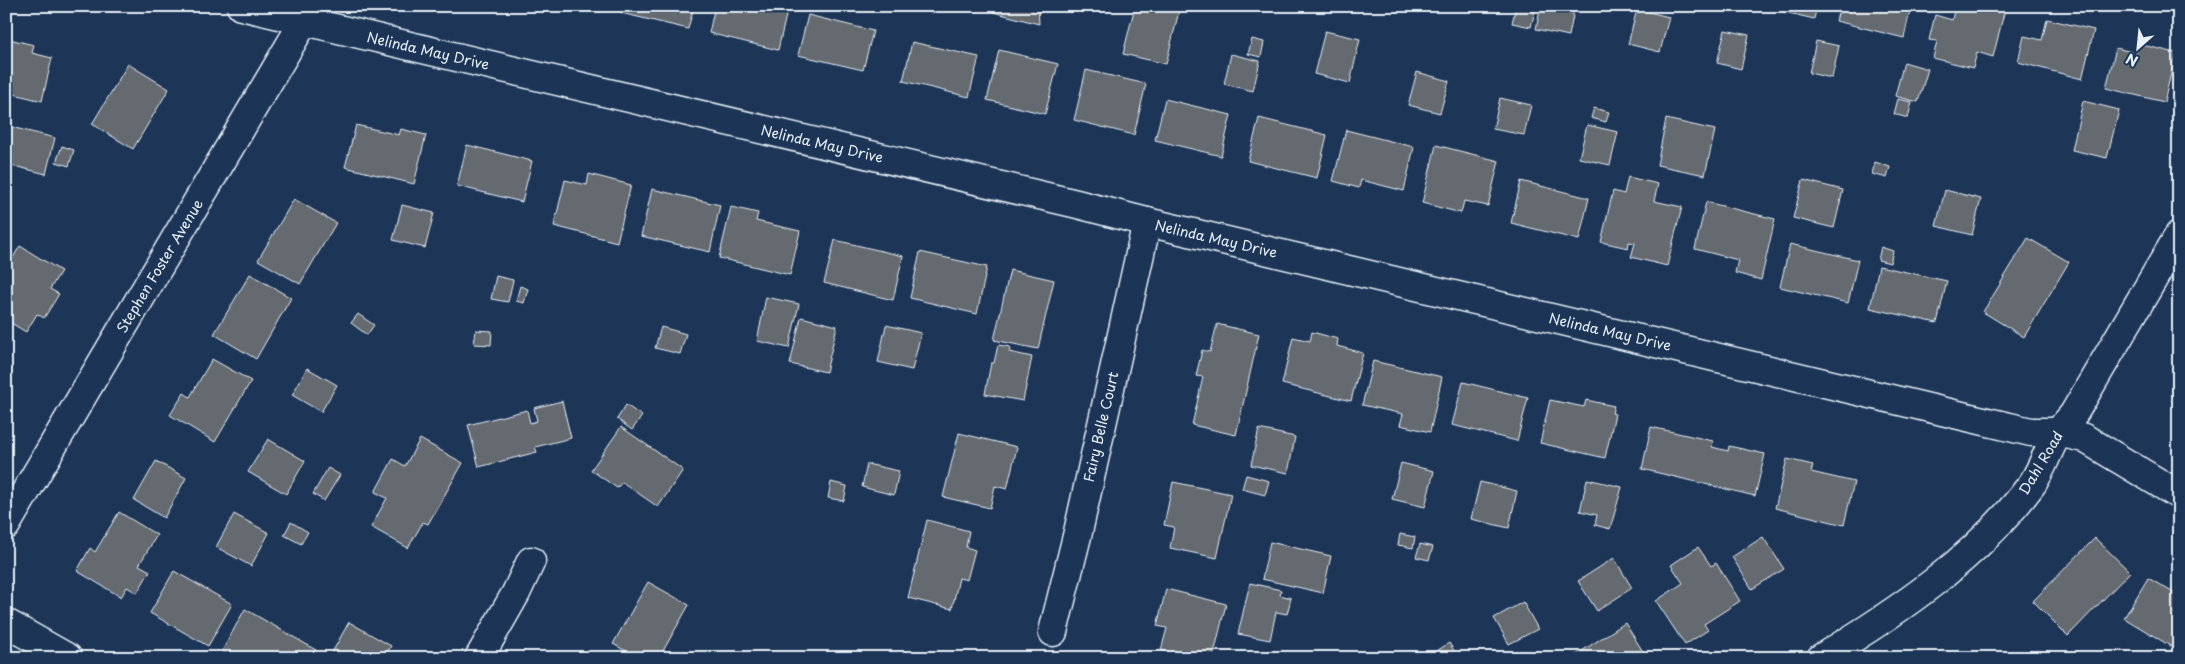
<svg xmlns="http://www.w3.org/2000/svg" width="2185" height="664" font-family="'Playpen Sans',sans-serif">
<rect width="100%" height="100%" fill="#1d3557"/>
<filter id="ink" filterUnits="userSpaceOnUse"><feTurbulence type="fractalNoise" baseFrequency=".02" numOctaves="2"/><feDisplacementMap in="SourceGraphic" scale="10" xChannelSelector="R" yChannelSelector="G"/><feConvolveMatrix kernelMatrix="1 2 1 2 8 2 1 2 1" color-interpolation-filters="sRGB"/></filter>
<g filter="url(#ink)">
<g fill="#656a70" stroke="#e8f1f8">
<polygon points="622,6 694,6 688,29 621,13"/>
<polygon points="715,6 788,7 778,50 709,33"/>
<polygon points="905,6 935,6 933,13"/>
<polygon points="995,6 1038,6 1039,24 993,12"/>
<polygon points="1135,6 1180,7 1166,64 1123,54"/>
<polygon points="1516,6 1536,6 1531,27 1512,23"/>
<polygon points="1541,6 1575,6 1569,36 1536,29"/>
<polygon points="1759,6 1817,6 1814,19"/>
<polygon points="1840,6 1911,6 1904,38 1836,21"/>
<polygon points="1955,6 1995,6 2005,9 1993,57 1977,52 1973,68 1933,58 1937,41 1929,40 1935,15 1952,20"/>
<polygon points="1637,9 1669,17 1660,52 1628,44"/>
<polygon points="808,15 873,31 863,70 798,55"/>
<polygon points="2047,19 2094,30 2082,79 2018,62 2024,36 2042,40"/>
<polygon points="1725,30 1749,35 1741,69 1717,63"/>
<polygon points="1325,31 1360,39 1350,83 1314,74"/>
<polygon points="9,39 34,45 32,53 52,58 42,101 6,92 6,48"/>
<polygon points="1252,39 1264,42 1261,57 1248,54"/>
<polygon points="1816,41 1839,46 1832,78 1809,73"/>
<polygon points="912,42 979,57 969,97 903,81"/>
<polygon points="2138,44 2176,53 2164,102 2106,88 2116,48 2136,53"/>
<polygon points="999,50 1058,64 1045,114 987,100"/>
<polygon points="1231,54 1260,61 1253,91 1224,84"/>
<polygon points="1904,62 1928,69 1918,102 1895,96"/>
<polygon points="128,64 169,89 133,149 92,124"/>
<polygon points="1086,70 1146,84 1134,135 1074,120"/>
<polygon points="1417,72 1449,81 1440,113 1408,105"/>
<polygon points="1500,98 1531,105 1524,135 1493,129"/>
<polygon points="1165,99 1231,115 1221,156 1155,140"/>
<polygon points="1898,99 1912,102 1908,118 1894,114"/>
<polygon points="2083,101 2119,110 2107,158 2072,150"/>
<polygon points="1594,108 1609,112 1606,122 1591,118"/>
<polygon points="1259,118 1327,135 1317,178 1248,161"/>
<polygon points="1666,119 1715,130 1705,175 1657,165"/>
<polygon points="356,125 399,135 401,129 426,135 414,184 345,167"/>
<polygon points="1587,125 1618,132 1610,165 1579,158"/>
<polygon points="11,127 55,138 46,174 6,164 6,146"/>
<polygon points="1346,130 1414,147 1404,191 1361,180 1359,188 1333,181"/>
<polygon points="467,145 532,161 522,202 457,186"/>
<polygon points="1436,145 1499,161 1488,206 1464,201 1461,213 1422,203"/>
<polygon points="62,146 74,150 69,166 56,162"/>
<polygon points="1875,162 1890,167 1887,178 1872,174"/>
<polygon points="589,174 631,185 617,242 554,226 565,180 587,185"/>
<polygon points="1628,177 1658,184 1654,201 1682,207 1667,266 1631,257 1635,243 1629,242 1628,248 1601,242 1613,191 1624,194"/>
<polygon points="1803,180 1843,190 1834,228 1793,218"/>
<polygon points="1521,181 1589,198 1579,240 1511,223"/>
<polygon points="652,189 720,205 710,252 641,236"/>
<polygon points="1945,190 1981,199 1972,235 1936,226"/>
<polygon points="294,199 336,223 300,284 258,260"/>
<polygon points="1706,202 1775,219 1761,280 1735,273 1738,260 1695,249"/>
<polygon points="402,205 434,213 425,248 393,240"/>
<polygon points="731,207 758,213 756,221 800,231 790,275 719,258"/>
<polygon points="2028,238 2069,262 2024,337 1983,312"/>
<polygon points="835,240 903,256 893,300 824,283"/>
<polygon points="1790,244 1858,260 1848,303 1780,287"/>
<polygon points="20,246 61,271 50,289 59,294 44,318 37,314 26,332 6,320 6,269"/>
<polygon points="1881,247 1893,251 1890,263 1878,260"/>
<polygon points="920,252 987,267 977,314 910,298"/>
<polygon points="1879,266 1947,281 1937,323 1870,308"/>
<polygon points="1010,270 1054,280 1038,349 994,340"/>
<polygon points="250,274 291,298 256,359 214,334"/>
<polygon points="496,276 513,280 508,302 491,299"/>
<polygon points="520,286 528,289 524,303 516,301"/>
<polygon points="766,297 799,304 789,348 757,341"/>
<polygon points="358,314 374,325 367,335 351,323"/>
<polygon points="801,317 837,326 826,372 790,364"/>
<polygon points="1217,324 1259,334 1236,435 1192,425 1203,377 1196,376 1202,350 1210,352"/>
<polygon points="886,325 921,333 912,370 878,362"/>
<polygon points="661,327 686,334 680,354 655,348"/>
<polygon points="476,330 492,331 491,345 474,344"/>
<polygon points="1312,332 1338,339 1337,346 1363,353 1351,401 1282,384 1293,337 1310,341"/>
<polygon points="998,345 1010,347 1009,352 1032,357 1023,401 985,394 991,363 994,363"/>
<polygon points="212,359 251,381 215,442 170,415 184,393 190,397"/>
<polygon points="1373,361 1442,377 1430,432 1400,425 1403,414 1362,405"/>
<polygon points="307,368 337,385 321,412 292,395"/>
<polygon points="1463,382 1528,398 1517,441 1452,425"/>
<polygon points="1550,400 1584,407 1586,400 1614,406 1612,413 1615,414 1605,458 1540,443"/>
<polygon points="562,401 571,438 535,447 537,452 479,467 468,425 527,410 530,423 537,421 534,408"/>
<polygon points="626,405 642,416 632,430 617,419"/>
<polygon points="621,427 683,470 658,507 622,482 617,488 591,470"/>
<polygon points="1651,427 1713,441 1712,447 1728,451 1729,446 1765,454 1755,496 1642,469"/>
<polygon points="1259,429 1295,437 1288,473 1251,465"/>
<polygon points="959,433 1017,447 1007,489 995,486 990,508 943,497"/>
<polygon points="268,439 305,461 286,494 248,472"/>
<polygon points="420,439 463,463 428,524 423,522 408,548 371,527 387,498 375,492 393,459 405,466"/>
<polygon points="1787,459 1813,465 1811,472 1854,482 1844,525 1775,508"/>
<polygon points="156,461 186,478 164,518 134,500"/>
<polygon points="1401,463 1434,471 1425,507 1392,499"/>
<polygon points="867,464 899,471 894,495 862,487"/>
<polygon points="328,468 340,475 324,501 313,494"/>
<polygon points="1246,475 1269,481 1265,495 1242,489"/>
<polygon points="1587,479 1622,487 1610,529 1595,525 1597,515 1580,511"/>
<polygon points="831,482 847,486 844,501 828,498"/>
<polygon points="1173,482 1231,494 1217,558 1170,548 1174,527 1164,525"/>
<polygon points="1480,482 1517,491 1509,528 1471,519"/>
<polygon points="119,512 157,535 139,565 150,571 137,593 127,587 121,597 77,571 90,548 95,552"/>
<polygon points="234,514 269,533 251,566 216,547"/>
<polygon points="927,520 969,531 966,547 975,550 967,580 959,578 952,609 908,598"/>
<polygon points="291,522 308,532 301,544 284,535"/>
<polygon points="1400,534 1415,537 1413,548 1398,545"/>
<polygon points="1763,537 1784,569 1752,589 1732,557"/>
<polygon points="2095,538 2130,572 2068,636 2033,601"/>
<polygon points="1270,542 1331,556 1323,593 1262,579"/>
<polygon points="1420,544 1433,547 1429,560 1416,557"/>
<polygon points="1698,547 1711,566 1716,563 1740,601 1704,624 1708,630 1685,645 1656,601 1683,583 1671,565"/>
<polygon points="1614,558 1632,588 1597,611 1578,581"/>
<polygon points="174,571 232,604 208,646 150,613"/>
<polygon points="2148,578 2179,596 2179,658 2172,658 2177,650 2124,618"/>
<polygon points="648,582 689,605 659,658 639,658 613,644"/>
<polygon points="1250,583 1281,590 1280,595 1291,598 1287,614 1276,612 1270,640 1238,634"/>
<polygon points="1166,589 1226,604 1213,658 1189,658 1161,650 1167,628 1157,626"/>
<polygon points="1523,602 1538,629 1509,644 1494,618"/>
<polygon points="245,609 316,650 312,658 234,658 222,651"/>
<polygon points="349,622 391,646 384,658 329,658"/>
<polygon points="1625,623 1647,658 1571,658"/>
<polygon points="1449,643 1459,658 1426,658"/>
</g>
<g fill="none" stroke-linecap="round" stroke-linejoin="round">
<defs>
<g id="minor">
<polyline points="241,6 1077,204 1147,222 1971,418 2031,432 2058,432 2084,438 2179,495"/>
<polyline points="6,525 312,8"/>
<polyline points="6,623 68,658"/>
<polyline points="1053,632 1078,532 1147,222"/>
<polyline points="479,658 516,593 531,561"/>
<path d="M1821,658C1899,611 1977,558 2032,484C2043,468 2048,449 2058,433C2062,427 2068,421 2073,415L2179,235"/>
</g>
</defs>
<use href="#minor" stroke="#e8f1f8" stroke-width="31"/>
<use href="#minor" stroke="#1d3557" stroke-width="28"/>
</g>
</g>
<g text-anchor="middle" stroke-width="4.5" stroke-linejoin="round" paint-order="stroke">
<g font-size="14" fill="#e8f1f8" stroke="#1d3557">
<text transform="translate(428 51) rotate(13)" y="5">Nelinda May Drive</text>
<text transform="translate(822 144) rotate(13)" y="5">Nelinda May Drive</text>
<text transform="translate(1216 239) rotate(13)" y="5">Nelinda May Drive</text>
<text transform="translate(160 266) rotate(-59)" y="5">Stephen Foster Avenue</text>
<text transform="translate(1610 332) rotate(13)" y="5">Nelinda May Drive</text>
<text transform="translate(1101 427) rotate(-77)" y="5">Fairy Belle Court</text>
<text transform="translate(2041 463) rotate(-59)" y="5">Dahl Road</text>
</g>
</g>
<rect width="2185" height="664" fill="none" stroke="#1d3557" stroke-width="25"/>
<rect x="12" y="12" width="2160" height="639" fill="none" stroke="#e8f1f8" stroke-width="2" filter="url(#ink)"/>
<g transform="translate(2138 48) rotate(207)" stroke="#1d3557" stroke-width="4" paint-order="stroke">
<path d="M0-4L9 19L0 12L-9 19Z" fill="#e8f1f8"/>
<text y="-8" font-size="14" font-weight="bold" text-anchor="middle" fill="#e8f1f8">N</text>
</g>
</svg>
